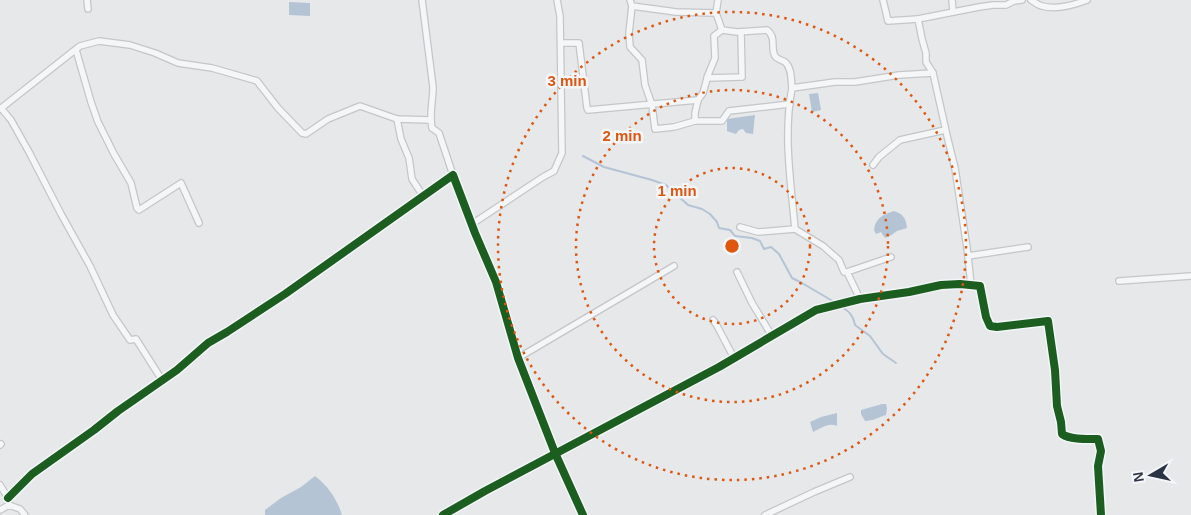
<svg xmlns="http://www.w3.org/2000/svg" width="1191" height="515" font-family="Helvetica,sans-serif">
<rect width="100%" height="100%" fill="#e6e8ea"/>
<g fill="#b4c4d5">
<polygon points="289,2 310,3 310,16 289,15"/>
<polygon points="818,93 821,110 812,112 809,94"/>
<polygon points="755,115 753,134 746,133 743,129 739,130 736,134 727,131 727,119"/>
<path d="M894,211C903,214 906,218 907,228L897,231L890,236L885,238L881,232L876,234L874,230C876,217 883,215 894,211Z"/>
<path d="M882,404H886L887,408L886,415C879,417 873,421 865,421L861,414V410Z"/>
<path d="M837,413V426C829,422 821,428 813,432L810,422L821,417Z"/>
<path d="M315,476C328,486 337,499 342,515H265V510L281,498L301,487Z"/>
</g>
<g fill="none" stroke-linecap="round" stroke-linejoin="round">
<g stroke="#b4c4d5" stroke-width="2">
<polyline points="583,156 604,167 652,180 666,185 688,205 702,209 710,214 717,222 719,228 730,230 735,236 752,238 760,241 764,249 771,247 779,254 792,278 802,283 836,303"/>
<path d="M840,306C849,311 853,315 855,325L870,336L883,354L896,363"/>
</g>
<defs>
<g id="street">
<polyline points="87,0 88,9"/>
<path d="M422,0L433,87C433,101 429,114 432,128L439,133L453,175"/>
<path d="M630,0L632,6L676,12L716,13L722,30L737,32L767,30C777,38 770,47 775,56C777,59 781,60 785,62C792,68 791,80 792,88L835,82H855L899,75L933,73"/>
<polyline points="883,0 888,21 918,19"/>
<polyline points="952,0 953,11"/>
<path d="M1031,0C1034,2 1038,5 1042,6C1056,10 1074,5 1087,0"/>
<polyline points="632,6 629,33 630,47 642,60 645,85 652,105 655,129 674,127 695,121 695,113 698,100 703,93 708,75 715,58 714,36 722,30"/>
<polyline points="716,13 718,0"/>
<polyline points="561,43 579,43 587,108 588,110 698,100"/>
<polyline points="76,50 91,102 98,122 114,154 131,183 137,208 139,210 181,183 199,223"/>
<polyline points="707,78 742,77 741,32"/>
<path d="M792,88C783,135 791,183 795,229L823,246L839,260L844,272H847"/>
<polyline points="1,108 11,120 29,152 61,214 90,266 113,315 130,340 136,339 162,380"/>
<polyline points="0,109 80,46 99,41 130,45 155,53 178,63 212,68 257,81 278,108 302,133 306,134 328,119 360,106 397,119 430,120"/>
<polyline points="397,119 401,139 409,158 412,179 423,196"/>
<polyline points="695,121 722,121 729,111 790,104"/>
<polyline points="873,165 879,157 900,140 945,130"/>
<polyline points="472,224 543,177 554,171 562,153 560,16 557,0"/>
<polyline points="740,227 758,232 795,229"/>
<polyline points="968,256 1028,247"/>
<polyline points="737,272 752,303 772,336"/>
<polyline points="1119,281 1191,276"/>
<polyline points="971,284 967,248 955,168 948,140 933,73 926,62 926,53 922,39 918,19 979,7 993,5 1006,5 1014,1 1022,0"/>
<polyline points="860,299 847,272 891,257"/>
<polyline points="713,320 716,324 734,358"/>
<polyline points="518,358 674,266"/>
<polyline points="0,445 1,444"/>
<polyline points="0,485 8,498 8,500"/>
<polyline points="8,498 32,474 94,430 118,411 177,370 208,343 227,332 285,294 453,175 475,233 496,282 518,358 555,453 583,515"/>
<polyline points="0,510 9,505 20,509 25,515"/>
<path d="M443,515L485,491L719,367L816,310L860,299L909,292L941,285L960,284L980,286L986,317L990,326L997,327L1048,321L1055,370L1057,406L1061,422L1062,434C1070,440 1088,439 1098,439L1101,451L1098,466L1101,515"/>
<polyline points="765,515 814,492 850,477"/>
</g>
</defs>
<use href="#street" stroke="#c4c6c8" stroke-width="8"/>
<use href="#street" stroke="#f5f6f7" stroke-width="5.5"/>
<defs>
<g id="cycleway">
<polyline points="8,498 32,474 94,430 118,411 177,370 208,343 227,332 285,294 453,175 475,233 496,282 518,358 555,453 583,515"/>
<path d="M443,515L485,491L719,367L816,310L860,299L909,292L941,285L960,284L980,286L986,317L990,326L997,327L1048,321L1055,370L1057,406L1061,422L1062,434C1070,440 1088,439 1098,439L1101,451L1098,466L1101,515"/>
</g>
</defs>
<use href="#cycleway" stroke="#f4f6f9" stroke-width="11"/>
<use href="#cycleway" stroke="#1b5e20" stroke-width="8"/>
</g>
<g fill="none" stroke="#df570f" stroke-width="2.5" stroke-dasharray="2.5 5">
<circle cx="732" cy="246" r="78"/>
<circle cx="732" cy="246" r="156"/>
<circle cx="732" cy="246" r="234"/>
</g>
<circle cx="732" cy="246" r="8" fill="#df570f" stroke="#f4f6f9" stroke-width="2.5"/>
<g font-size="15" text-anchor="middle" font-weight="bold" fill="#df570f" stroke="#f4f6f9" stroke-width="5" stroke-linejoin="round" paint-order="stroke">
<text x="567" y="86">3 min</text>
<text x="622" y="141">2 min</text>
<text x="677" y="196">1 min</text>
</g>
<g transform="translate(1151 475) rotate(261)" stroke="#f4f6f9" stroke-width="4" paint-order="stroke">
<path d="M0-4L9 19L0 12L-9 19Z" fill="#2b3445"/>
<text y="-8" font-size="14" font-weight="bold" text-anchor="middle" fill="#2b3445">N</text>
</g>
</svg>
